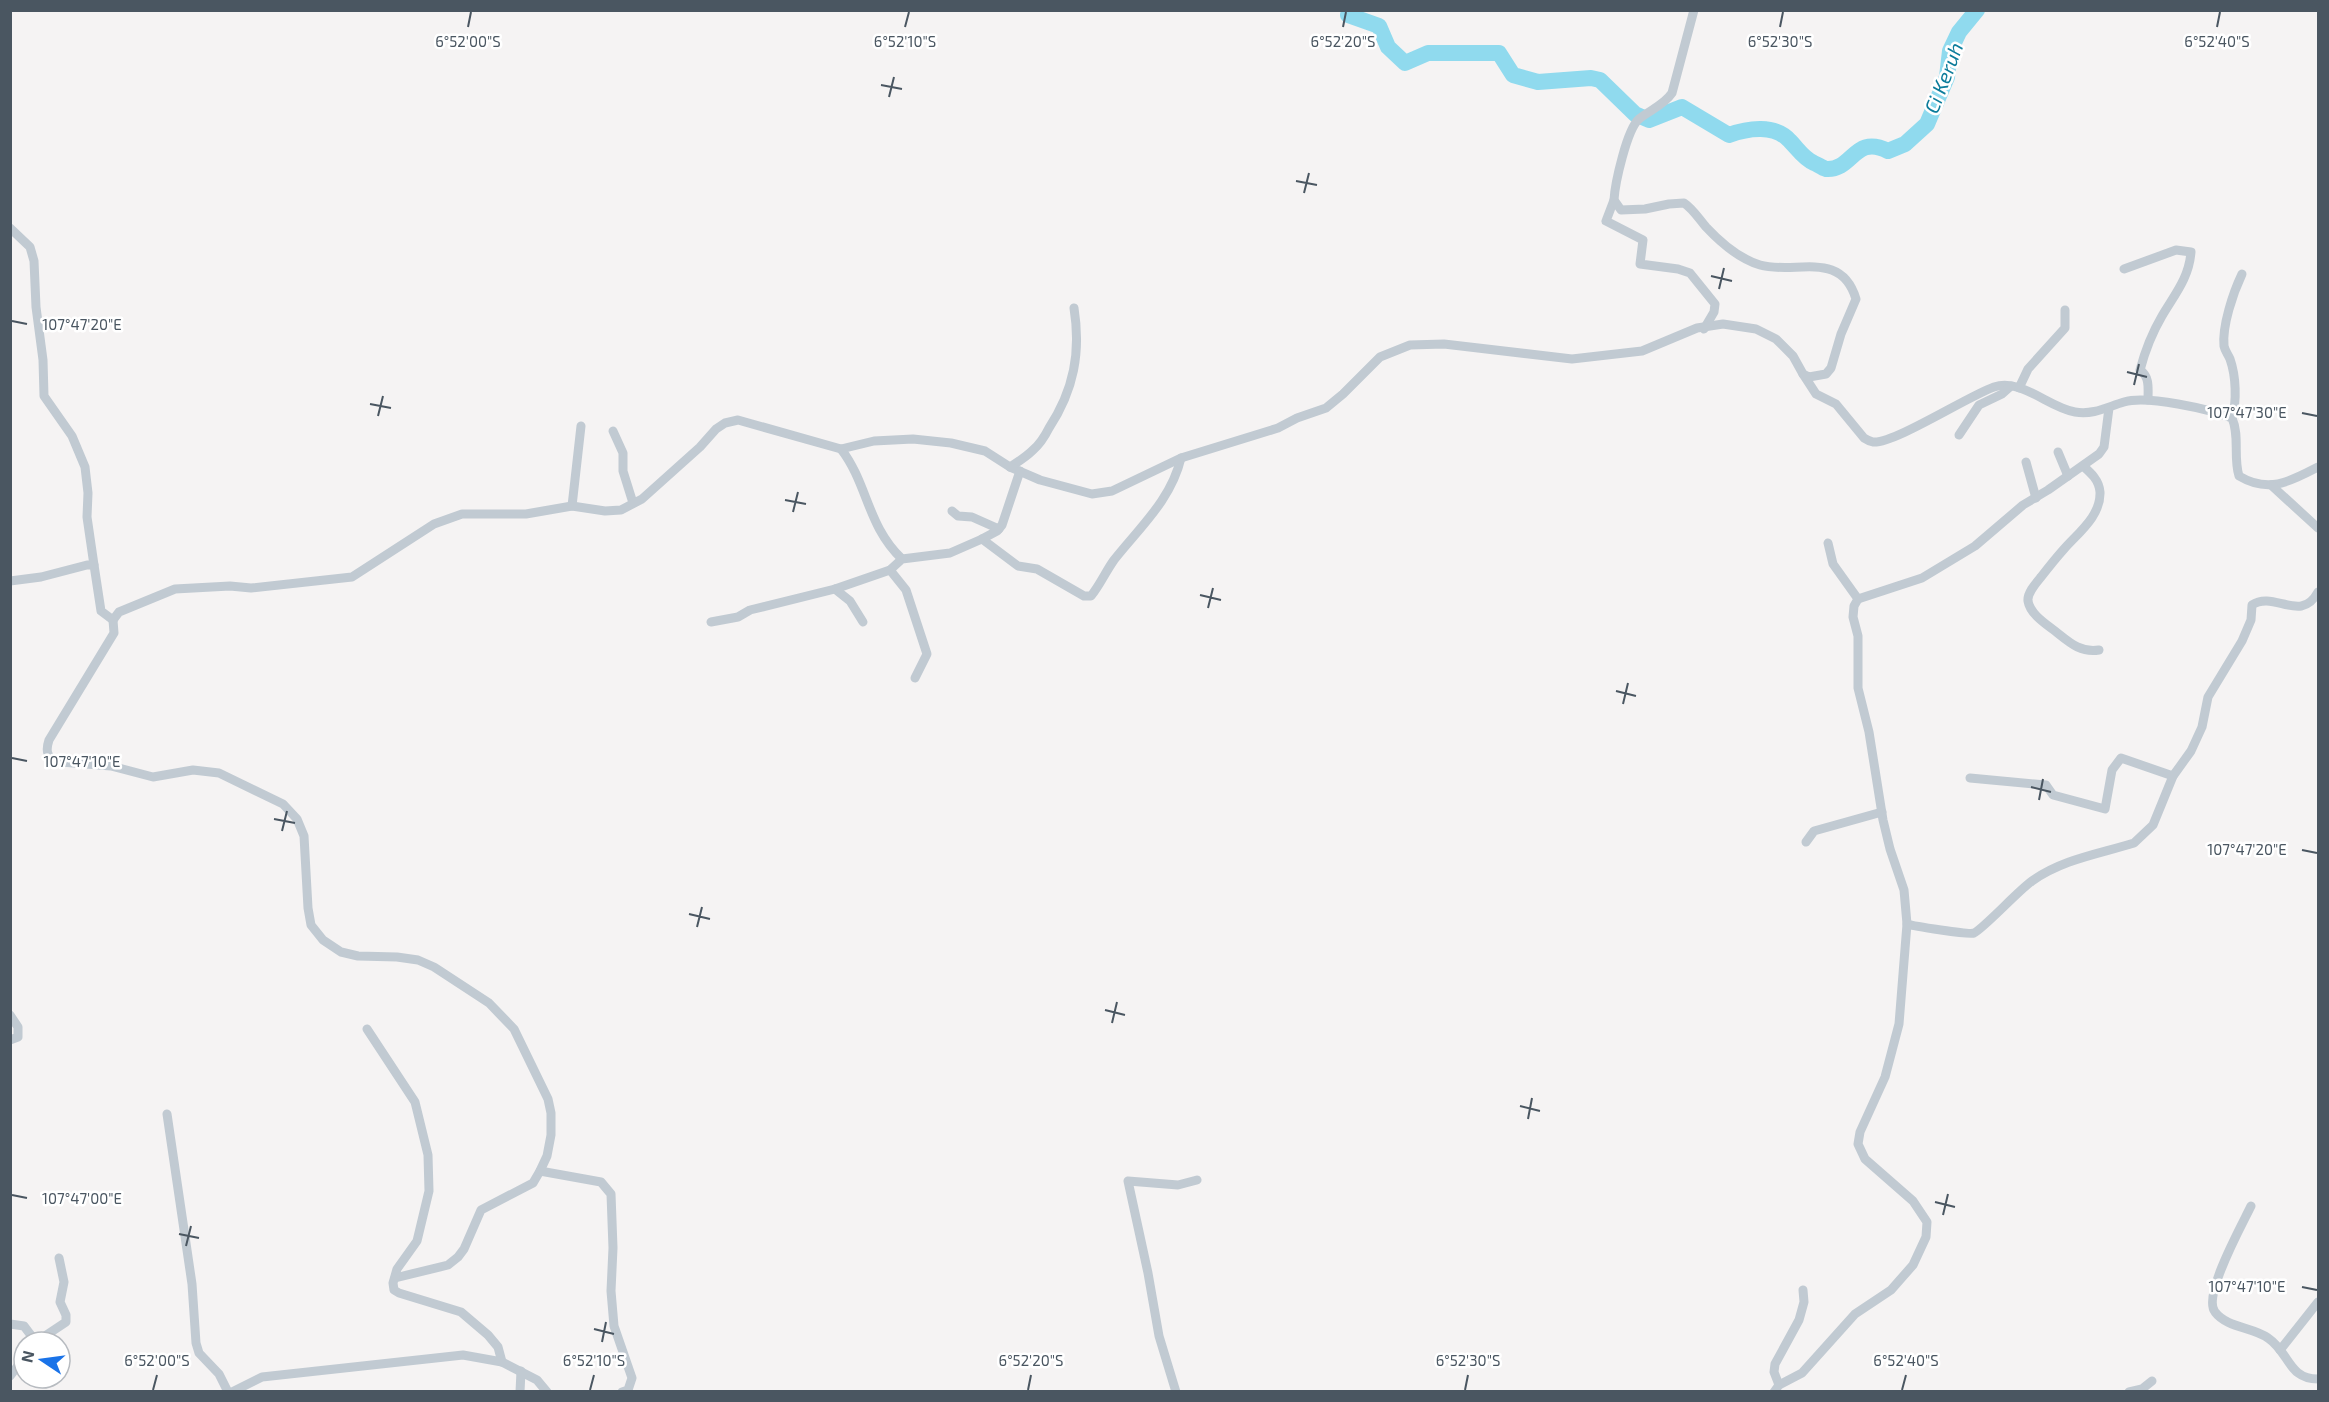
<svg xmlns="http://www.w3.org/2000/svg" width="2329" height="1402" font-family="'Exo 2',sans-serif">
<rect width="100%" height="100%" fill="#f5f3f3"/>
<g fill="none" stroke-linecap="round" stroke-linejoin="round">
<path stroke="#90daee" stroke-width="16" d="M1348,15L1379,26L1388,47L1405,63L1428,53H1499L1513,75L1538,82L1591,78L1600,80L1635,114L1649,120L1682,107L1729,135C1748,128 1775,124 1790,141C1798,149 1803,158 1814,163C1817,164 1822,168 1826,169C1853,171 1854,134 1888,151L1905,144L1927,124L1947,77L1950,51L1959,32L1977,10"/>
<g stroke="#c1cad2" stroke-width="9">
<polyline points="1614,200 1606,221 1643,240 1640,264 1678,269 1690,273 1715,304 1714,312 1704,329"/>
<polyline points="10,228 30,247 34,261 36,307 43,360 44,396 72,436 85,467 88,493 87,517 94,565"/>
<path d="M2124,269L2176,250L2191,252C2189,278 2175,294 2162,316C2152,333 2145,351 2140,370C2150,377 2148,388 2148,400"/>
<path d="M1803,374L1816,394L1836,404L1864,438C1867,440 1869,441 1873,442C1894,444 1968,396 1994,387C2022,378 2049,408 2075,412C2094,415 2107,407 2124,402C2147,395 2209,409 2232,418C2240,436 2233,457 2239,476C2269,494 2291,481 2318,467"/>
<polyline points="2019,388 2028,369 2065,328 2065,310"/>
<path d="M2232,418C2237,401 2236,376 2230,359C2228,354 2225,351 2224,346C2222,326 2233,293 2242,274"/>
<polyline points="613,431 623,453 623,471 633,503"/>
<polyline points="1959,435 1979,405 2002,394 2011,386"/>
<path d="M841,449C868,484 867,526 902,559"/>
<polyline points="2058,452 2068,476"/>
<polyline points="2026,462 2036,498"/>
<path d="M2083,466C2091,473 2099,480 2100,492C2101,516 2078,533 2064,549C2056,558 2048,568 2041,577C2036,583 2027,593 2028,601C2030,614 2046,624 2055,631C2069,642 2080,653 2099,650"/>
<path d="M1010,467C1018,462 1026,457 1033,450C1040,444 1045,436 1049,428C1074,390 1081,352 1074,308"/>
<polyline points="2271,485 2318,528"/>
<polyline points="572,506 581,426"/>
<polyline points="952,511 958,516 972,517 999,529"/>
<path d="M982,539L1018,566L1037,569L1084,596H1091C1100,585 1106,571 1114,560C1140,527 1171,500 1181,458"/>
<polyline points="890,570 906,590 927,654 915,678"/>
<path d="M10,581L41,577L87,565H94L101,611L113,620L119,612L175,589L230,586L251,588L352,577L434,524L462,514H526L572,506L605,511L621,510L642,499L700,447L716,429L725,423L738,420L841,449L874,441L913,439L951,443L985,451L1010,467L1040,480L1092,494L1112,491L1181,458L1278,428L1297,418L1326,408L1343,394L1380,357L1410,345L1444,344L1572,359L1642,351L1697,328L1723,324L1756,329L1776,339L1793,356L1803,374L1809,377L1826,374L1831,368L1841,334L1856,299C1841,249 1795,275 1760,265C1740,259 1720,242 1706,227C1699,219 1693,209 1684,203L1669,204L1645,209L1621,210L1614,200C1615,183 1627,129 1639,119C1650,110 1664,105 1672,93L1694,10"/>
<polyline points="835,589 850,601 863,622"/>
<polyline points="1858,599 1922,578 1975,546 2023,505 2048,490 2099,454 2104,447 2109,408"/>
<path d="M113,620L114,633L49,740C45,752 47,759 61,762L111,766L153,777L193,770L219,773L283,804L297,819L304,836L308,908L311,925L323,940L341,952L358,956L397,957L418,960L434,967L489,1003L514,1029L548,1099L551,1113V1135L547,1156L540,1171L533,1183L481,1210L464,1249L458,1257L448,1265L395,1278"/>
<polyline points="711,622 738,617 750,610 835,589 890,570 902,559 950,553 982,539 997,531 1002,525 1020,471"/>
<polyline points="1970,778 2046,785 2053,795 2105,809 2112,770 2121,758 2173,776"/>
<polyline points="1806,842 1814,831 1882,812"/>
<path d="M1907,924C1913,926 1969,935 1974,933C1983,929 2018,891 2032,881C2063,859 2099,854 2134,843L2153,825L2173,776L2191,751L2202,727L2208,697L2242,641L2251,620L2252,605C2274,590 2301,624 2318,592"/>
<polyline points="10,1015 18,1027 18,1037 10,1040"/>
<polyline points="367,1029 415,1102 428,1155 429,1191 417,1241 397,1269 393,1283 394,1290 399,1293 461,1312 488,1335 498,1347 502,1362"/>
<polyline points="167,1114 192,1284 196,1343 199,1353 219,1374 228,1392"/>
<polyline points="540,1171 601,1182 611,1194 613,1248 611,1291 614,1326 632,1378 628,1390 622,1392"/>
<path d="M2251,1206C2242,1225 2202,1296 2215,1312C2227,1328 2253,1327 2268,1338C2290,1353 2288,1379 2318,1379"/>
<polyline points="10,1324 24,1326 36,1342"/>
<polyline points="36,1342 66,1322 66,1315 60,1302 64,1282 59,1258"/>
<polyline points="2280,1350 2318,1302"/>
<polyline points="10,1376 24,1358"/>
<polyline points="1779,1385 1774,1372 1775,1364 1799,1320 1804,1302 1803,1290"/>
<polyline points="232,1392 262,1377 463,1355 502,1362 537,1380 547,1392"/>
<polyline points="520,1392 521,1371"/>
<polyline points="1176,1392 1159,1336 1148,1273 1128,1181 1178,1185 1197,1180"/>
<polyline points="1774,1392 1779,1385 1802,1373 1855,1314 1891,1290 1913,1265 1926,1237 1927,1222 1913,1201 1865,1159 1858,1144 1860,1132 1885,1077 1899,1024 1907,924 1904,890 1890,849 1883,820 1869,732 1858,688 1858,636 1853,617 1854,606 1858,599 1833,564 1828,543"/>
<polyline points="2129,1392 2142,1389 2152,1381"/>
</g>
</g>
<path fill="none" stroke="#4a5661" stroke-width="2" d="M468,27L471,12M905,27L909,12M1343,27L1346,12M1780,27L1783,12M2217,27L2220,12M881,85L902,89M889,97L894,77M1296,181L1317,185M1304,193L1309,173M1711,276L1732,281M1719,289L1724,268M12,321L27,324M2127,372L2147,377M2134,385L2139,364M370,404L391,408M2302,413L2317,416M378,416L383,396M785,500L806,504M793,512L798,492M1200,595L1221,600M1208,608L1213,588M1616,691L1636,696M1623,704L1628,683M12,758L27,761M2031,787L2051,792M2039,800L2043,779M274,819L295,823M282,831L287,811M2302,850L2317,853M689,914L710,919M697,927L702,907M1105,1010L1125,1015M1112,1023L1117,1002M1520,1106L1540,1111M1528,1119L1532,1098M12,1195L27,1198M1935,1202L1955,1207M1943,1215L1948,1194M179,1234L199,1238M186,1246L191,1226M2302,1287L2317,1290M594,1329L614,1334M602,1342L606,1322M153,1390L157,1375M590,1390L594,1375M1028,1390L1031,1375M1465,1390L1468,1375M1902,1390L1906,1375"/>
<g text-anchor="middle" stroke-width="5" stroke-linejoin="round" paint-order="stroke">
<g font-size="20" font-style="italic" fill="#0c7c9b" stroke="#fff">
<text transform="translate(1944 78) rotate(-69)" y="7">Ci Keruh</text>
</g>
</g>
<g font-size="15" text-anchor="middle" fill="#4a5661" stroke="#fff" stroke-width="5" stroke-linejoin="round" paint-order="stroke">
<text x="468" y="47">6°52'00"S</text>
<text x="905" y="47">6°52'10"S</text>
<text x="1343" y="47">6°52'20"S</text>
<text x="1780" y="47">6°52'30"S</text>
<text x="2217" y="47">6°52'40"S</text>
<text x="82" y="330">107°47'20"E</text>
<text x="2247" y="418">107°47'30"E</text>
<text x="82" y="767">107°47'10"E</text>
<text x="2247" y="855">107°47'20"E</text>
<text x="82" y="1204">107°47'00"E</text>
<text x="2247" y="1292">107°47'10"E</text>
<text x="157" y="1366">6°52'00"S</text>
<text x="594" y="1366">6°52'10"S</text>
<text x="1031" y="1366">6°52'20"S</text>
<text x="1468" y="1366">6°52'30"S</text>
<text x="1906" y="1366">6°52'40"S</text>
</g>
<rect width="2329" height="1402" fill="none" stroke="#4a5661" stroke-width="24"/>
<g transform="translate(42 1360) rotate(283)"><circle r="28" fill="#ffffff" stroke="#b7bbc0" stroke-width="1.5"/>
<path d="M0-4.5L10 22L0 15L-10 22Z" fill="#1a73e8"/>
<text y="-9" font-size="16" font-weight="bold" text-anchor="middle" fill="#4a5661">N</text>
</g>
</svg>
